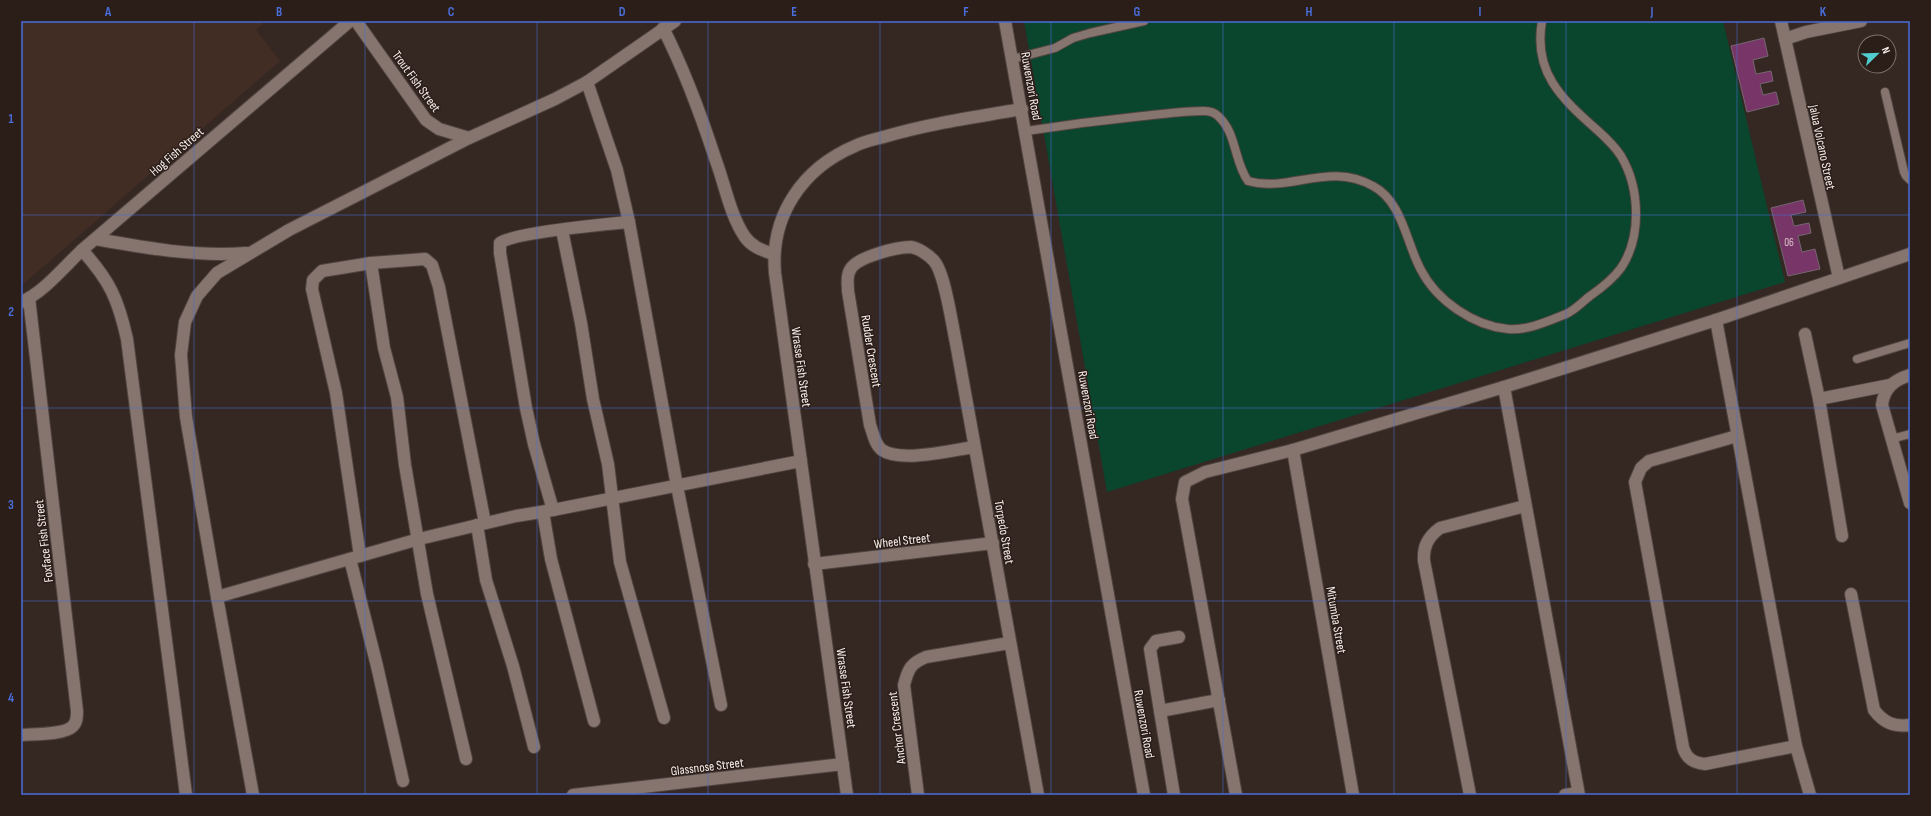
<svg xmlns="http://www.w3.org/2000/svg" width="1931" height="816" font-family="'Sofia Sans Condensed',sans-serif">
<rect width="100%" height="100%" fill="#352722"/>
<polygon fill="#422d25" points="21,21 260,21 263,24 256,30 280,61 21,286"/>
<polygon fill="#0a452e" points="1024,21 1723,21 1785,282 1107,492"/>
<g fill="#773667" stroke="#756670">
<polygon points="1764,38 1768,56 1753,60 1756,74 1771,71 1773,81 1760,84 1763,95 1776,92 1779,104 1747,112 1731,46"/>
<polygon points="1803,200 1806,212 1791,215 1794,226 1809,223 1811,233 1798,236 1802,252 1815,249 1820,269 1788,276 1771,208"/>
</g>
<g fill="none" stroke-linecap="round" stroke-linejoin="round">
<defs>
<g id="service">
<polyline points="1013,59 1055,48 1073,38 1090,33 1144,21"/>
<polyline points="1885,92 1904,172 1906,176 1910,180"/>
<path d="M1026,131C1065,125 1104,120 1143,116C1164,114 1184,111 1204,111C1209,111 1215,113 1218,116C1237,133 1234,162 1248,181C1290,193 1329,161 1373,186C1403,202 1406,243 1421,270C1437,301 1474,326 1508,329C1527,331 1548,321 1566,314C1575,310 1582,302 1590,296C1600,289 1613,279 1621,268C1642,237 1640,188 1621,156C1614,145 1606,138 1596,129C1561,98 1533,72 1542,21"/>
<polyline points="1857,359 1910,343"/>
<polyline points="1891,439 1910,434"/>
</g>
<g id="minor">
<polyline points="356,21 426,120 439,129 469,138"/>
<polyline points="1005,21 1144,795"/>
<polyline points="1781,21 1839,278"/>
<path d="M663,28C685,71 701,115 716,161C725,185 730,215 745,237C752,247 762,250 773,254"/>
<polyline points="1785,39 1806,32 1861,21"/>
<polyline points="587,82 617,170 629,222 677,486 721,705"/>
<polyline points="562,230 581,323 593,399 608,464 620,562 664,718"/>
<path d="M96,239C146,248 196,257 246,253"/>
<path d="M82,250C110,281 118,299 127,339L186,795"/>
<polyline points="371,263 384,348 397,397 405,465 427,594 466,759"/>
<path d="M21,302C43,293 65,266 82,250L350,21"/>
<polyline points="1716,320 1796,746 1810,795"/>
<polyline points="1805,334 1819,399 1842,536"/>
<path d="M1910,375C1894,380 1884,388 1882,405L1910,503"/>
<polyline points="1504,387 1579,795"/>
<polyline points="1819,399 1890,385"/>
<path d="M1737,436L1649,461L1641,468L1635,482L1683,747C1686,758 1693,763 1705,764L1796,746"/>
<path d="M974,447C952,450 901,463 882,450C875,445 873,433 870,425L848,291C848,284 846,277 850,270C856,257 897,247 911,247C918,248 929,255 934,261C945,273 952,325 956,343L1038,795"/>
<polyline points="1293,450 1353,795"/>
<path d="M553,510L534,444L526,408L500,253V243C512,233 608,224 629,222"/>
<polyline points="543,512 551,559 594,721"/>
<polyline points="477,525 486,580 513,666 534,747"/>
<polyline points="360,556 336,393 312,289 313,280 322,271 371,263 425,259 432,265 439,287 485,523"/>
<polyline points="350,559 377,666 403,781"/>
<polyline points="814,564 993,543"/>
<path d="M1851,594L1874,710C1884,723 1894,727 1910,725"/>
<polyline points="217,597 419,539 516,516 553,510 801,461"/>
<polyline points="1179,637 1156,641 1150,649 1160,711 1219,700"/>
<polyline points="1160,711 1174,795"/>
<path d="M21,735C33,734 65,735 73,726C77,722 77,716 77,711L29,298"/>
<polyline points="253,795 217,597 186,417 181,355 185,322 197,296 217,273 289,230 469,138 555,99 587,82 675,21"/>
<polyline points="573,795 843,764"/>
<path d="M847,795L775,273C770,215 803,168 855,146C865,141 877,139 887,136C931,123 977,117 1022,109"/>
<path d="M918,795L904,685C908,669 911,663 926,657L1009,643"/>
<polyline points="1236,795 1182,499 1185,482 1205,472 1293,450 1504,387 1716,320 1910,254"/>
<path d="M1470,795L1424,561C1423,546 1428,537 1440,528L1525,506"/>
<polyline points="1565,795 1578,793"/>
</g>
</defs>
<use href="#service" stroke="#514541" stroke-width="10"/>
<use href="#minor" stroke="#514541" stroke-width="14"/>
<use href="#service" stroke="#86756e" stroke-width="8"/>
<use href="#minor" stroke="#86756e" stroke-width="12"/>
</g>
<path fill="none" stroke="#496edc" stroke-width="1" stroke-opacity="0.55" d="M194,21V795M365,21V795M537,21V795M708,21V795M880,21V795M1051,21V795M1223,21V795M1394,21V795M1566,21V795M1737,21V795M21,215H1910M21,408H1910M21,601H1910"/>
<g text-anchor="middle" stroke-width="3" stroke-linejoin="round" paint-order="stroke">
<g font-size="11" fill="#d8c0c9">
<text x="1789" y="246">06</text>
</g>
<g font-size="13" fill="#f8eeea" stroke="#2b1e19">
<text transform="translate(417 81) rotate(54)" y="5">Trout Fish Street</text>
<text transform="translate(1032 86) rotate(80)" y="5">Ruwenzori Road</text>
<text transform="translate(1823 147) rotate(78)" y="5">Jalua Volcano Street</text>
<text transform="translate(176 151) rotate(-41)" y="5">Hog Fish Street</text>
<text transform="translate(872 351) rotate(81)" y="5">Rudder Crescent</text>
<text transform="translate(802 367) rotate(82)" y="5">Wrasse Fish Street</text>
<text transform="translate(1089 405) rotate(80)" y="5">Ruwenzori Road</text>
<text transform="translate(1005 532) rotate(80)" y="5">Torpedo Street</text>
<text transform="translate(902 540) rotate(-7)" y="5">Wheel Street</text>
<text transform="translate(43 541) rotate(-97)" y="5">Foxface Fish Street</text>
<text transform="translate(1337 620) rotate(80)" y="5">Mitumba Street</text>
<text transform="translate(847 688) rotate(82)" y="5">Wrasse Fish Street</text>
<text transform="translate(1145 724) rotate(80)" y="5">Ruwenzori Road</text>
<text transform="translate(896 728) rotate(-97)" y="5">Anchor Crescent</text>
<text transform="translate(707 766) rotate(-7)" y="5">Glassnose Street</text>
</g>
</g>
<rect width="1931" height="816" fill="none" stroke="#2b1e19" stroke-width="44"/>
<g transform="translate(1877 54) rotate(67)"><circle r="19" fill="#2b1e19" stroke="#7d716d"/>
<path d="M0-3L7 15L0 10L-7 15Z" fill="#52cdcf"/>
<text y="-6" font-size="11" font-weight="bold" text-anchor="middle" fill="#f8eeea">N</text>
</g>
<rect x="22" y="22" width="1887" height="772" fill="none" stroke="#496edc" stroke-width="1.5"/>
<g font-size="13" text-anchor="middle" font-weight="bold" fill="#496edc">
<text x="108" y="16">A</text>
<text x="279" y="16">B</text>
<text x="451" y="16">C</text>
<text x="622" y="16">D</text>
<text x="794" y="16">E</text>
<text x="966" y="16">F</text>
<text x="1137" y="16">G</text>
<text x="1309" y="16">H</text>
<text x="1480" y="16">I</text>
<text x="1652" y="16">J</text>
<text x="1823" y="16">K</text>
<text x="11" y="123">1</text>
<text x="11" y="316">2</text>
<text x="11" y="509">3</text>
<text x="11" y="702">4</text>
</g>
</svg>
